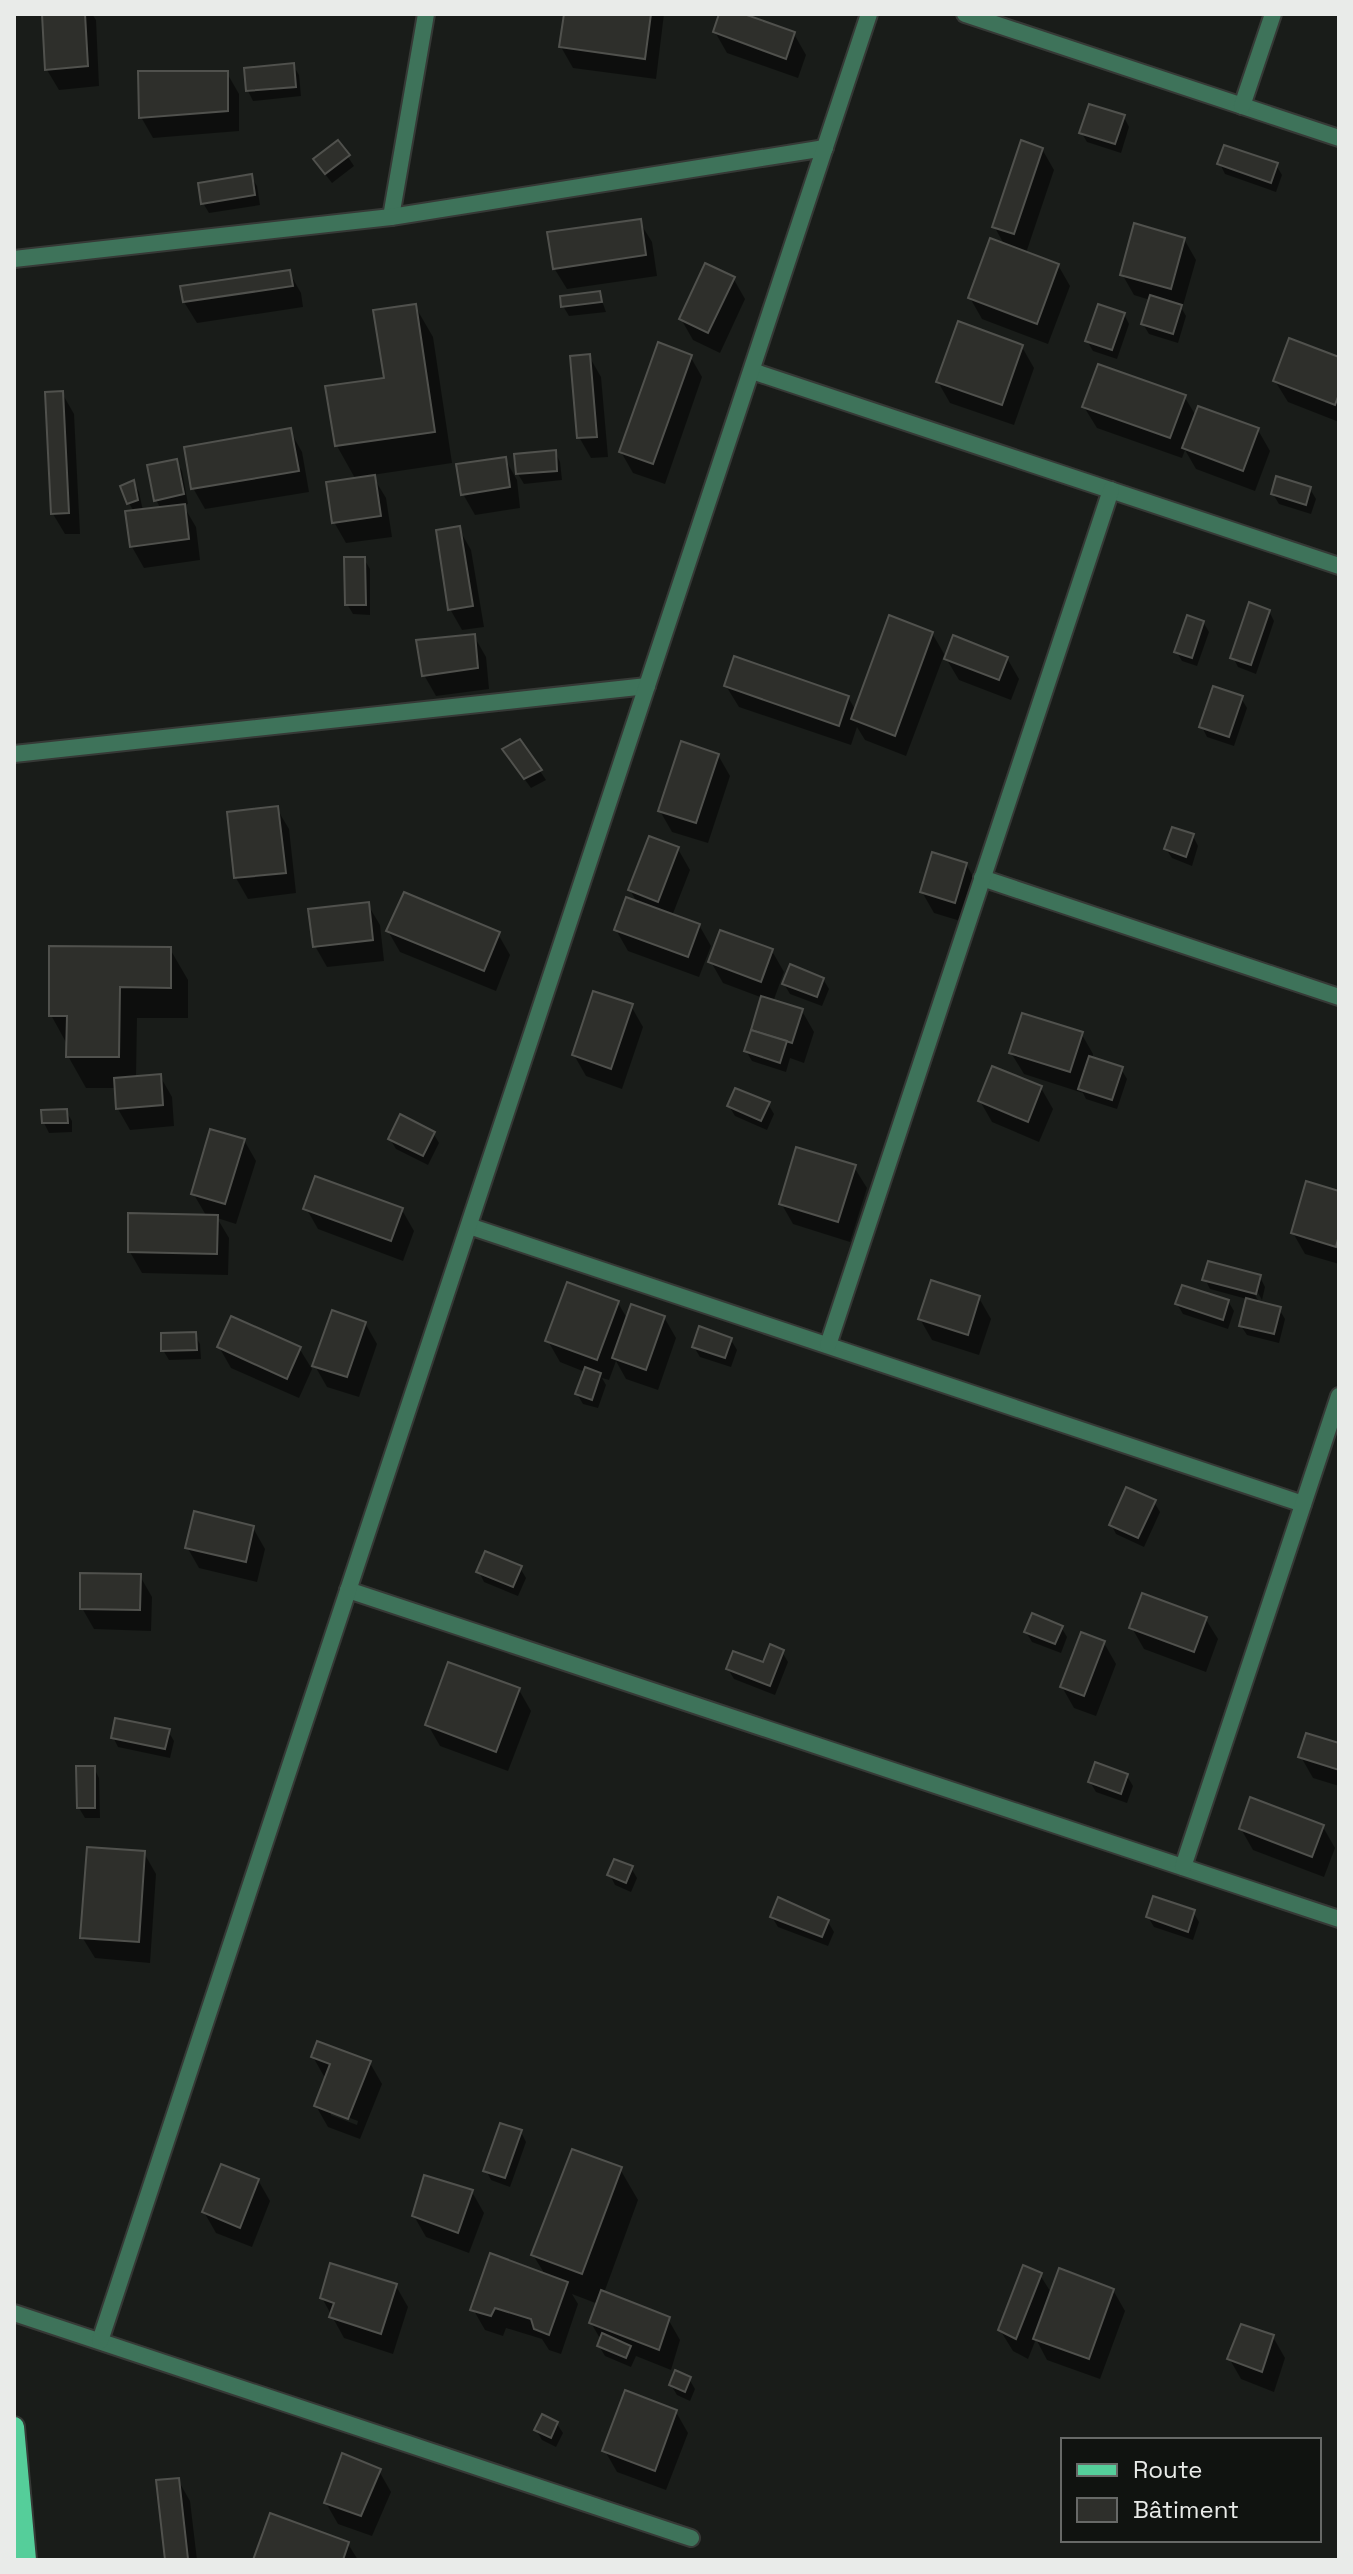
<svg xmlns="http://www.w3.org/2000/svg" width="1353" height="2574" font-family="'Space Grotesk',sans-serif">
<rect width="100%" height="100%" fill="#191c19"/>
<g fill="#0007" fill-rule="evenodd">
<polygon points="44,14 92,14 96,20 99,86 59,90 47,70"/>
<polygon points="566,14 664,14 656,79 573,68 561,47"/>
<polygon points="721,14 738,14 794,34 806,55 798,78 727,53 715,32"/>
<polygon points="293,65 299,75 301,96 253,101 248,91"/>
<polygon points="227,73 239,94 239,131 153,138 141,117"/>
<polygon points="1124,117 1129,127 1121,153 1087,142 1081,132"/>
<polygon points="338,142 354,166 332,183 321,169"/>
<polygon points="1042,149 1054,170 1026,253 1058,265 1070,286 1048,344 982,319 970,298 1005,246 994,226"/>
<polygon points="1220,164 1276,165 1282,175 1276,192 1225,174"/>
<polygon points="251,177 257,186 260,205 209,213 203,203"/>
<polygon points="639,221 652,242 657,276 567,289 554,268"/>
<polygon points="1184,239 1196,260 1182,309 1186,316 1178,343 1149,334 1143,324 1150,300 1134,295 1122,274"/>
<polygon points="289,272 301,293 303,307 197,323 184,302"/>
<polygon points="733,278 745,299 720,353 693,340 681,319"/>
<polygon points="599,293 606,312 569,316 563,306"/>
<polygon points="415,306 433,337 452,463 372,475 386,498 392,537 346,543 334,522 356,480 337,446 386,380"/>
<polygon points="1124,314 1129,324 1117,359 1093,351 1087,341"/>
<polygon points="1022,347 1034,368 1014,425 950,403 938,382"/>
<polygon points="589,356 601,377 608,457 591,458 579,437"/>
<polygon points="690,356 702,377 665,484 633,473 621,452"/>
<polygon points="1339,359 1339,422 1288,402 1275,381"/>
<polygon points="62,393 74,414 80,534 65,534 53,514"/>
<polygon points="1184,396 1196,416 1258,430 1270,451 1255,491 1196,469 1185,450 1182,458 1097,428 1084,407"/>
<polygon points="290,431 302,452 309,492 205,509 193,488"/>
<polygon points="555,452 560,462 562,480 524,484 518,474"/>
<polygon points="505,459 517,480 520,508 475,515 463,494"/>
<polygon points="176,461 182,471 188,504 183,505 196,527 200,560 144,568 132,547 134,512 129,503 133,483 139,492 143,511 161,509 156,500"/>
<polygon points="1310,489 1316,499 1311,514 1279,504 1273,494"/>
<polygon points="459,529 471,550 484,627 462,630 450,609"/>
<polygon points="364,559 370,569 370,615 353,614 347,604"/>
<polygon points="1269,611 1274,621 1256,674 1238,667 1233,657"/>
<polygon points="1203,622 1209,632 1197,666 1182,661 1176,651"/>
<polygon points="932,633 947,659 1007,658 1019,679 1011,700 959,680 944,655 906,756 865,740 857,727 851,745 739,707 726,686 848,697 856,711"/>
<polygon points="474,636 486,657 489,689 436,696 424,675"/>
<polygon points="1241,698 1247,708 1234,746 1207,737 1202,727"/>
<polygon points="718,755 730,776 708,843 672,832 660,811"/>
<polygon points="510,759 540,771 546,780 531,788"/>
<polygon points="277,809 289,829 296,893 248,899 236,878"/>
<polygon points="1193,836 1198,846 1192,866 1172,858 1166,849"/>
<polygon points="678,849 690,870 672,916 699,925 711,946 699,977 628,951 616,930 638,904 630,890"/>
<polygon points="966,864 978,885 967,923 934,913 922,892"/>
<polygon points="368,905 380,925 384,961 327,967 315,946"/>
<polygon points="388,931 498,934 510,955 496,991 400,952"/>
<polygon points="170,949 188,980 188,1018 137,1018 136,1078 160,1076 172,1097 174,1126 130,1130 118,1109 117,1088 86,1088 68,1056 68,1046 51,1015"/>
<polygon points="772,951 784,972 773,1002 802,1011 814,1032 804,1063 790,1058 786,1072 752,1061 746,1051 763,998 723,983 711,962"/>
<polygon points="823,979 829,989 822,1006 790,994 784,984"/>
<polygon points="631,1006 643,1027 622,1089 586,1076 574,1055"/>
<polygon points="1081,1033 1093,1054 1092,1059 1121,1069 1127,1079 1117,1109 1086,1099 1083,1093 1024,1074 1011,1053"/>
<polygon points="1041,1088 1053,1109 1039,1142 992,1122 980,1101"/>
<polygon points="768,1104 774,1114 767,1130 735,1116 729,1106"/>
<polygon points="66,1111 72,1121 72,1132 49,1133 44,1123"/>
<polygon points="433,1133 439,1143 428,1165 396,1149 390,1139"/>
<polygon points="244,1140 256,1161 236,1224 217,1218 229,1238 228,1275 142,1273 130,1252 207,1217 193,1193"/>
<polygon points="854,1167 867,1188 850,1242 793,1224 781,1203"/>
<polygon points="1339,1193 1339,1264 1305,1254 1293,1233"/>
<polygon points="306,1208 402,1210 414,1231 403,1261 318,1229"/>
<polygon points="1260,1277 1265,1287 1262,1300 1253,1284 1250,1286 1260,1304 1279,1309 1285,1319 1279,1343 1247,1335 1241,1326 1247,1299 1210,1289 1205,1279"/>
<polygon points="979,1298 991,1319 979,1355 932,1340 920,1319"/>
<polygon points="1228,1301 1234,1311 1228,1329 1183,1314 1177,1304"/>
<polygon points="618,1303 628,1320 664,1317 676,1338 658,1390 626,1379 616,1361 609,1380 602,1378 606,1385 598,1408 583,1404 577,1394 585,1372 560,1362 548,1341"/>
<polygon points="365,1323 377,1344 359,1397 327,1387 315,1366"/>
<polygon points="194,1334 200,1344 201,1359 169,1360 163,1350"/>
<polygon points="731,1340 737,1350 731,1367 700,1357 694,1347"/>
<polygon points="219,1347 299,1348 312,1369 299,1398 231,1368"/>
<polygon points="1154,1502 1160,1512 1144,1547 1116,1534 1111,1524"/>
<polygon points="253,1528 265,1549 257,1582 199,1568 187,1547"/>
<polygon points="520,1568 526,1578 518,1596 484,1582 479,1572"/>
<polygon points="140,1576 152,1597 151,1631 94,1629 82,1608"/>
<polygon points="1205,1618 1218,1639 1206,1672 1144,1649 1132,1628"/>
<polygon points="1061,1627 1067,1637 1061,1653 1032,1642 1026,1632"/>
<polygon points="1104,1643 1116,1664 1096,1716 1074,1708 1062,1687"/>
<polygon points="782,1652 788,1662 775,1695 734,1679 728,1669 764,1665"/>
<polygon points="519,1690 531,1711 508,1771 440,1746 428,1725"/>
<polygon points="168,1731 174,1741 170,1758 118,1747 113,1737"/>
<polygon points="1339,1745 1339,1786 1313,1778 1301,1757"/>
<polygon points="94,1768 99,1778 100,1818 85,1818 79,1808"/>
<polygon points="1127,1776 1133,1786 1127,1803 1096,1792 1090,1782"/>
<polygon points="1323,1827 1335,1848 1324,1877 1253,1850 1241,1829"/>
<polygon points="144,1853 156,1874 150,1963 95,1958 82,1937"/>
<polygon points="631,1868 637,1878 631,1892 615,1885 610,1875"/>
<polygon points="1193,1912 1199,1922 1193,1940 1154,1927 1148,1917"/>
<polygon points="772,1917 828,1922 834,1932 828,1946 778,1927"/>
<path d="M313,2057L370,2063L382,2084L360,2139L328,2127L316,2106L325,2078ZM331,2111L358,2121L357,2125L331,2115Z"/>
<polygon points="521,2132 526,2142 510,2187 491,2180 486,2170"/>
<polygon points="620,2169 638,2200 604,2293 668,2319 680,2340 671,2370 636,2356 631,2367 605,2356 599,2346 601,2340 591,2323 598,2304 572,2294 578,2304 561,2354 549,2350 542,2339 506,2328 503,2336 485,2330 473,2309 546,2276 533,2255"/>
<polygon points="258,2180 270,2201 252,2247 216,2233 204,2212"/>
<polygon points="472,2192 484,2213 469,2253 426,2237 414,2216"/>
<polygon points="1040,2275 1052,2294 1113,2290 1125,2311 1100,2379 1047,2360 1036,2339 1028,2359 1013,2351 1000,2330"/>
<polygon points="396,2286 408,2307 393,2354 344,2338 322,2298"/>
<polygon points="1273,2337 1285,2358 1274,2392 1241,2379 1229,2358"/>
<polygon points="689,2379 695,2389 690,2401 677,2395 671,2385"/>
<polygon points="676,2412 688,2433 666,2490 617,2472 605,2451"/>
<polygon points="557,2424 563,2433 556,2447 542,2440 536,2430"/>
<polygon points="379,2471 391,2492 372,2536 338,2524 326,2503"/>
<polygon points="178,2480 190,2501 197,2560 167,2560 158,2482"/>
<polygon points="348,2544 358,2560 255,2560"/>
</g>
<g fill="#2e2f2b" stroke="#50514d" stroke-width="2">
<polygon points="42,14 85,14 88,66 45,70"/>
<polygon points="564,14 651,14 645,59 559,47"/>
<polygon points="719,14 744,14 795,32 786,59 713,32"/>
<polygon points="294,63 296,87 246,91 244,68"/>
<polygon points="138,71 228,71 228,111 139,118"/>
<polygon points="1089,104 1125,115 1115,144 1079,133"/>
<polygon points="338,140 350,155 325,174 313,159"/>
<polygon points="1021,140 1043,148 1014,234 992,227"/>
<polygon points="1224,145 1278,163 1271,183 1217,164"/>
<polygon points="252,174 255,195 201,204 198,183"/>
<polygon points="641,219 646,255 553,269 547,232"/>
<polygon points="1134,223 1185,238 1171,289 1120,275"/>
<polygon points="990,238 1059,264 1037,324 968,298"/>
<polygon points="705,263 735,277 708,333 679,319"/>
<polygon points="290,270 293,286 183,302 180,286"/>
<polygon points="600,291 602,302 561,307 560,296"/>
<polygon points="1150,295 1182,305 1173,334 1141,324"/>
<polygon points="416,304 435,432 335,446 325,386 384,378 373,310"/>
<polygon points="1098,304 1125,313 1112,350 1085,341"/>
<polygon points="958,321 1023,345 1002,405 936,382"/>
<polygon points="1289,338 1339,357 1339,394 1335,405 1273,381"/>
<polygon points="658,342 692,355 653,464 619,452"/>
<polygon points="590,354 597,437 577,438 570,356"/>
<polygon points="1098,364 1186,395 1170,438 1082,407"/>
<polygon points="63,391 69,513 51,514 45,392"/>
<polygon points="1198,406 1259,428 1243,471 1182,448"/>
<polygon points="291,428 299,471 191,489 184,447"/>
<polygon points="556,450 557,471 516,474 514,454"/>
<polygon points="506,457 510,487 461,495 456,464"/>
<polygon points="177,459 184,494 154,501 147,465"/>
<polygon points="375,475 381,516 332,523 326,482"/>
<polygon points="1276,476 1311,487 1306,505 1271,494"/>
<polygon points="134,480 138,500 127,504 120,486"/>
<polygon points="185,504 189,539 130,547 125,511"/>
<polygon points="460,526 473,606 448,610 436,530"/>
<polygon points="344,557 365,557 366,605 345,605"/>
<polygon points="1249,602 1270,610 1251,665 1230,658"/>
<polygon points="889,615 933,632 895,736 851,719"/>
<polygon points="1187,615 1204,621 1192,658 1174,652"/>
<polygon points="475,634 478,668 422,676 416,640"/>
<polygon points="953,635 1008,657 999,680 944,659"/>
<polygon points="734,656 849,696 839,726 724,686"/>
<polygon points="1213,686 1243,696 1229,737 1199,727"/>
<polygon points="520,739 542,770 524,779 502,749"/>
<polygon points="681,741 719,754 696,823 658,811"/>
<polygon points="278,806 286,873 234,878 227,812"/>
<polygon points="1172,827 1194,834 1186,857 1164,849"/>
<polygon points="649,836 679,847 658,902 628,890"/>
<polygon points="932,852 967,863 955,903 920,892"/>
<polygon points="404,892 500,932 484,971 386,931"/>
<polygon points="626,897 700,924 688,957 614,930"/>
<polygon points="369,902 373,940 313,947 308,909"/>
<polygon points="720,930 773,949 761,982 708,962"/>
<polygon points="49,946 171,947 171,988 120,987 119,1057 66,1057 67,1016 49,1016"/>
<polygon points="790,964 824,978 817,997 782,984"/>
<polygon points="593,991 633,1004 611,1069 572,1055"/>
<polygon points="761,996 803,1009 792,1043 751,1030"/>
<polygon points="1022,1013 1083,1032 1070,1072 1009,1053"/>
<polygon points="751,1030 787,1041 780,1063 744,1051"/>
<polygon points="1089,1056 1123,1067 1112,1100 1078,1089"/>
<polygon points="992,1066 1042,1086 1028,1122 978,1101"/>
<polygon points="161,1074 163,1105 116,1109 114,1078"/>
<polygon points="735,1088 770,1102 761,1121 727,1106"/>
<polygon points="67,1109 68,1123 42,1123 41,1110"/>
<polygon points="400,1114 435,1132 423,1156 388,1139"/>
<polygon points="210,1129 245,1139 225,1204 191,1194"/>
<polygon points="796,1147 856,1165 838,1222 779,1204"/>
<polygon points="315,1176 403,1208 391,1241 303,1209"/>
<polygon points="1306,1181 1339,1191 1339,1235 1336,1247 1291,1233"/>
<polygon points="128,1213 218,1215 217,1254 128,1252"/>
<polygon points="1208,1261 1261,1275 1256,1294 1202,1280"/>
<polygon points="931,1280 980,1296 968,1335 918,1319"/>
<polygon points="567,1282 619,1301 597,1360 545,1341"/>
<polygon points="1182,1285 1229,1300 1223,1320 1175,1304"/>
<polygon points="1246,1298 1281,1307 1274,1334 1239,1326"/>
<polygon points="631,1304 665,1316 646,1370 612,1358"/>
<polygon points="332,1310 366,1322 347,1377 312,1366"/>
<polygon points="231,1316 301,1347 287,1379 217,1347"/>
<polygon points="699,1326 732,1338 725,1358 692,1347"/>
<polygon points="196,1332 197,1350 161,1351 161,1333"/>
<polygon points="585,1367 601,1373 592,1400 575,1394"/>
<polygon points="1126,1487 1156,1500 1138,1538 1109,1525"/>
<polygon points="194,1511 254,1526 246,1562 185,1548"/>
<polygon points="485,1551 522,1566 513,1587 476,1572"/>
<polygon points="80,1573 141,1574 140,1610 80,1609"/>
<polygon points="1142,1593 1207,1617 1194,1652 1129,1628"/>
<polygon points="1032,1613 1063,1626 1055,1644 1024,1632"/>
<polygon points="1081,1632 1105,1641 1084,1696 1060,1687"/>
<polygon points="770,1644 784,1650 770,1686 726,1669 733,1651 763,1662"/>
<polygon points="448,1662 520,1688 496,1752 425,1725"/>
<polygon points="115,1718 170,1729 165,1749 111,1738"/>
<polygon points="1306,1733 1339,1743 1339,1770 1298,1757"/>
<polygon points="1095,1762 1128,1774 1121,1794 1088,1782"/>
<polygon points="76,1766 95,1766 95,1808 77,1808"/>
<polygon points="1250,1797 1324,1825 1312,1857 1239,1829"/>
<polygon points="87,1847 145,1851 139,1942 80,1938"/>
<polygon points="614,1859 633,1866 626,1883 607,1875"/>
<polygon points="1153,1896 1195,1910 1188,1932 1146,1917"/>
<polygon points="778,1897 829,1920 822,1937 770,1917"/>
<polygon points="317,2041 371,2061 348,2119 314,2106 330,2064 311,2057"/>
<polygon points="500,2123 522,2130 505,2178 483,2171"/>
<polygon points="572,2149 622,2167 582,2274 531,2255"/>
<polygon points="221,2164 259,2179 240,2228 202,2212"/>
<polygon points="424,2175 473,2190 458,2233 412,2216"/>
<polygon points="490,2253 568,2282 549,2335 534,2329 531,2319 495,2308 491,2316 470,2310"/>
<polygon points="330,2263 397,2284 381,2334 329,2317 334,2303 320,2298"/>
<polygon points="1023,2265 1042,2273 1016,2339 998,2330"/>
<polygon points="1059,2268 1114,2289 1089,2359 1033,2339"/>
<polygon points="601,2290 670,2317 659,2350 589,2323"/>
<polygon points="1241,2324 1274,2335 1262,2372 1227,2359"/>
<polygon points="602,2333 631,2346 626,2358 597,2346"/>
<polygon points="675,2370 691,2377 685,2392 669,2385"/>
<polygon points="625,2390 677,2410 655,2471 602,2451"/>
<polygon points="542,2414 558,2422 551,2438 534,2430"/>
<polygon points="342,2453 381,2469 361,2516 324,2503"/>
<polygon points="179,2478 188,2559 165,2560 156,2480"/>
<polygon points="270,2513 349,2542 343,2560 253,2560"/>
</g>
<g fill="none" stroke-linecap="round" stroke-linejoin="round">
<defs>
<g id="minor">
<polyline points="965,14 1339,138"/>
<polyline points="1242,106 1273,14"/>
<polyline points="391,217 426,14"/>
<polyline points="14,259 391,217 825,148"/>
<polyline points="752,371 1339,566"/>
<polyline points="14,754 647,686"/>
<polyline points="982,878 1339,997"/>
<polyline points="469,1226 1303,1504"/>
<polyline points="828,1345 1111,490"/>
<polyline points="348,1590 1339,1919"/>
<polyline points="1183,1867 1339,1396"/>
<polyline points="14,2313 691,2538"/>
<polyline points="100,2341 869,14"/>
</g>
<polyline id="primary" points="14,2427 26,2560"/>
</defs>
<use href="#minor" stroke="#363936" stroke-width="20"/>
<use href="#primary" stroke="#363936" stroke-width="24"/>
<use href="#minor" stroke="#3e735a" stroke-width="16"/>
<use href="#primary" stroke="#55ce9a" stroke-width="20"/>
</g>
<rect width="1353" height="2574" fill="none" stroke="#e9ebe9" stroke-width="32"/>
<rect x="1061" y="2438" width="260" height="104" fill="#101310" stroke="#676967" stroke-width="2"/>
<rect x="1077" y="2464" width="40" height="12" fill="#55ce9a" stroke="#676967" stroke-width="2"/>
<text x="1133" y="2478" font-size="24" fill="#e9ebe9">Route</text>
<rect x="1077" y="2498" width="40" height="24" fill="#2e2f2b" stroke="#676967" stroke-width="2"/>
<text x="1133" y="2518" font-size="24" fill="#e9ebe9">Bâtiment</text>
</svg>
